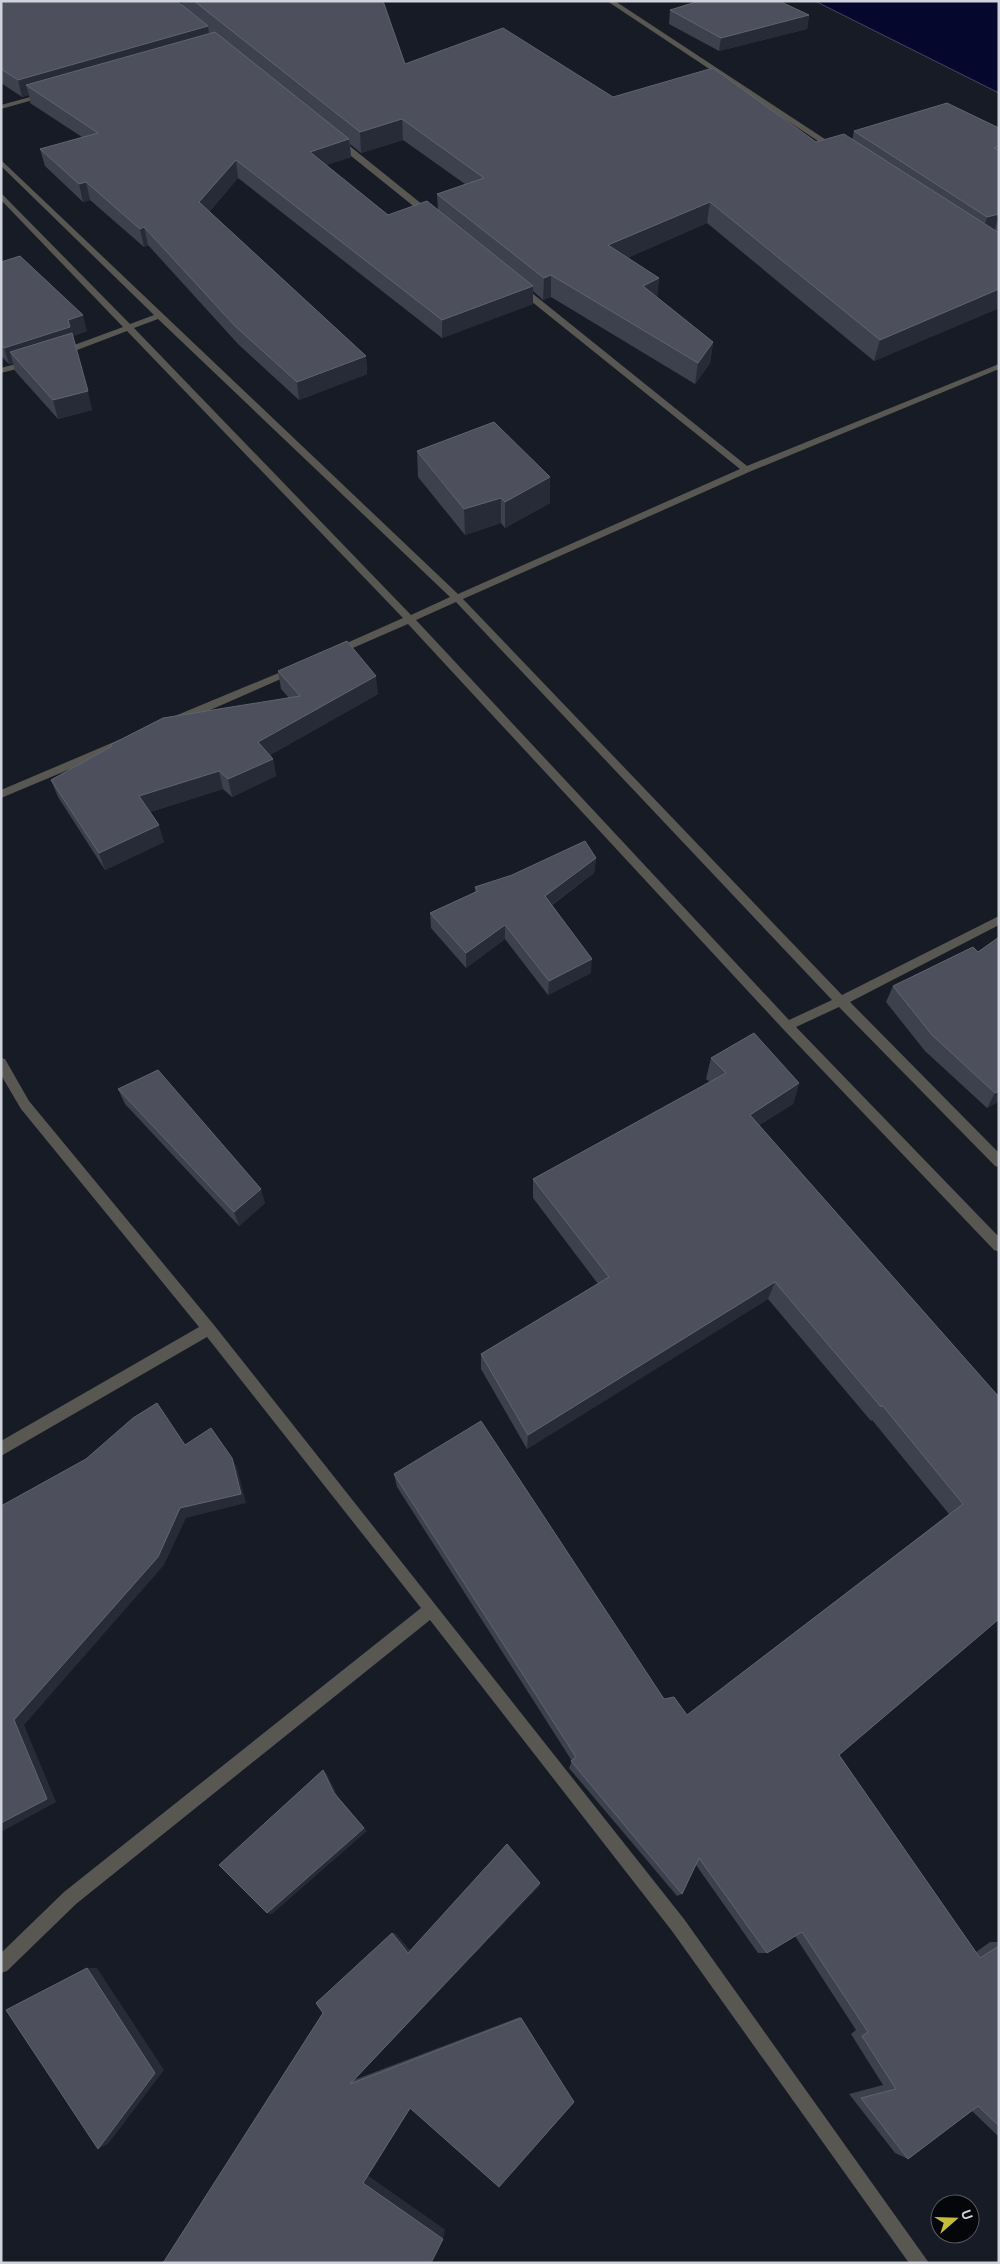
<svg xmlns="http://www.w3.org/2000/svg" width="1000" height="2264" font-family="Ubuntu,sans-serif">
<rect width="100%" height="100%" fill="#171b26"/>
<polygon fill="#05072c" stroke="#424460" points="815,1 999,1 999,93"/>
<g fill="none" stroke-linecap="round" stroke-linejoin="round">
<g fill="#585751" fill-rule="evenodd">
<polygon points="607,1 615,1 840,149 833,151"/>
<polygon points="45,93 48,95 47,96 1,109 1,105"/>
<polygon points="335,139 341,139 433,213 433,217 427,217 335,143"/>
<path d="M1,160L458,594L740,469L516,289V285H522L747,466L999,364V369L749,472L463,599L842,995L999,916V925L850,1002L999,1153V1167L995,1166L839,1007L796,1027L999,1237V1252L994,1250L783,1029L408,624L339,654H331V650L403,618L127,331L64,355H58V351L123,327L1,200V193L130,324L154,315L1,166ZM158,319L450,597L411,615L134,328ZM456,602L832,1000L789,1020L416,620Z"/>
<polygon points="30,360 34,363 33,365 1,373 1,368"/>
<polygon points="293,667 298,670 297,672 178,724 170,724 169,721 170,718"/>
<polygon points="121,739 125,740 125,746 1,798 1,790"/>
<polygon points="1,1058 5,1059 29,1101 214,1325 684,1919 929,2263 909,2263 672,1931 430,1620 76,1904 7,1971 1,1973 1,1953 64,1892 421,1608 207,1337 1,1456 1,1441 199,1327 21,1109 1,1075"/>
</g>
</g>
<g fill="#3d404d" fill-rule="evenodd">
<path d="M1,1L182,5L181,1H383L405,64L613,97L816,142L852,140L854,131L999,128V308L874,361L707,223L627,258L659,278L657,297L713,342L710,363L695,384L551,297L543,300L533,291V304L442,338L238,178L209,212L366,356L367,374L299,400L238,344L148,245L144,247L90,200L83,202L45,166L40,149L82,137L30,103L29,95L22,97L1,83ZM403,140L465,184L437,194L438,210L388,215L326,165L351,157L350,144L361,153Z"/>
<polygon points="670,10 809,15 807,29 719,51 669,24"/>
<polygon points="1,262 87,331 73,336 92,410 58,419 15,371 13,363 9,364 1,356"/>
<polygon points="417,451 550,503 505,528 501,523 465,535 418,477"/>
<polygon points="278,671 378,694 270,755 273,759 276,776 232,797 223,789 150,812 164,842 105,870 58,797 51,780 111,747 110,745 289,698 281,689"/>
<polygon points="596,858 594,873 552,905 591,973 548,995 505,939 466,968 431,928 430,913 475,892 475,887"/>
<polygon points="973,947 999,1101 987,1108 925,1051 886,1002 893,986"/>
<polygon points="711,1058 799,1083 793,1104 759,1125 999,1397 999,1619 839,1755 976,1952 990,1942 999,1942 999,2137 972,2111 908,2159 895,2153 849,2094 883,2085 851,2034 856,2030 795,1936 767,1953 758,1953 696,1865 682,1894 677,1896 569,1768 572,1761 397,1487 394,1474 664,1699 687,1715 949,1514 872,1420 871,1421 768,1299 527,1449 481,1369 481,1354 598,1284 533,1198 533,1179 710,1082 706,1079"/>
<polygon points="118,1089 265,1203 239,1226 125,1104"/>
<polygon points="540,1883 539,1886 354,2080 520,2017 574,2102 410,2109 368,2176 445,2230 163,2263 392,1933 396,1934 410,1951"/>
</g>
<g fill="#272b37">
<polygon points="809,15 807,29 719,51 721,38"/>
<polygon points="208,26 210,43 26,85 29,95 22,97 18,80"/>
<polygon points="402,119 403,140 361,153 360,132"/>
<polygon points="349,139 351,157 312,170 310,152"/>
<polygon points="236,160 238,178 202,220 199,202"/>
<polygon points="86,182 90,200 83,202 79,184"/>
<polygon points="710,202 707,223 606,267 608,245"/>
<polygon points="999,214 999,224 997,222 993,235 981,238 987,217"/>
<polygon points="144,227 148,245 144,247 140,229"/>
<polygon points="551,275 551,297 543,300 544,278"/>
<polygon points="659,278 657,299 643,286"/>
<polygon points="533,286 533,304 442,338 442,320"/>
<polygon points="999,289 999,308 874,361 880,340"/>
<polygon points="83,315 87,331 72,336 10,352 13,363 9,364 4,348 68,320"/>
<polygon points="713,342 710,363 695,384 698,363"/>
<polygon points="366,356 367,374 299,400 297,382"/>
<polygon points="88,391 92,410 58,419 53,400"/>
<polygon points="550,477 550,503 505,528 505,502"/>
<polygon points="501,498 501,523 465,535 464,509"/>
<polygon points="376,676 378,694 261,760 258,742"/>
<polygon points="273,759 276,776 232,797 228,779"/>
<polygon points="219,771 223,789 144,814 139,796"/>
<polygon points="159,825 164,842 105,870 99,853"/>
<polygon points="596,858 594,873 544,910 545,896"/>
<polygon points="505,925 505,939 466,968 466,953"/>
<polygon points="592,959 591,973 548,995 549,981"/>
<polygon points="799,1083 793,1104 744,1134 750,1115"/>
<polygon points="999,1091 999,1101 987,1108 995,1093"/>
<polygon points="261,1189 265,1203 239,1226 234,1212"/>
<polygon points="775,1282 768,1299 527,1449 528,1435"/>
<polygon points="232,1458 237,1468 246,1503 186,1518 164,1565 24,1725 56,1802 1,1832 1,1823 14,1720 180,1508"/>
<polygon points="323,1770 327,1774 338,1797 367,1831 272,1914 267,1913 334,1793"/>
<polygon points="540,1883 539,1886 354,2080 350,2084"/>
<polygon points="392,1933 396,1934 411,1953 408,1953"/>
<polygon points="87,1968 97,1968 164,2070 108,2144 98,2149"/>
<polygon points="368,2176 445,2230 443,2239 363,2183"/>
</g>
<g fill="#4d505c" stroke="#616470">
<polygon points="1,1 177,1 208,26 18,80 1,69"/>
<polygon points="194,1 383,1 405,64 503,28 613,97 713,68 816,142 844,134 999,233 999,289 880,340 710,202 608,245 659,278 643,286 713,342 698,363 551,275 544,278 437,194 484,178 402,119 360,132"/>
<polygon points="699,1 779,1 809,15 721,38 670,10"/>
<polygon points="215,32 349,139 310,152 388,215 427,201 533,286 442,320 236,160 199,202 366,356 297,382 235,326 144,227 140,229 86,182 79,184 40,149 98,133 26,85"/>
<polygon points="947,103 999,128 999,146 994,148 999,150 999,214 987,217 854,131"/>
<polygon points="20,256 83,315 68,320 70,327 4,348 1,345 1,262"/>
<polygon points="72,333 88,391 53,400 10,352"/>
<polygon points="494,422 550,477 505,502 501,498 464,509 417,451"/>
<polygon points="347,641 376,676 258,742 273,759 228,779 219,771 139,796 159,825 99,853 51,780 112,746 110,745 163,718 300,696 278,671"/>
<polygon points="585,841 596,858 545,896 592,959 549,981 505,925 466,953 430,913 478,891 475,887 512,875"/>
<polygon points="999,937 999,1091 995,1093 932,1035 893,986 973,947 978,952"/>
<polygon points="754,1033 799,1083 750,1115 999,1397 999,1619 839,1755 980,1958 999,1946 999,2126 978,2106 908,2159 861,2098 896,2089 862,2036 868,2032 802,1932 767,1953 699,1858 682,1894 571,1761 576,1757 394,1474 481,1421 664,1699 674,1697 687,1715 963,1504 882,1405 881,1407 775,1282 528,1435 481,1354 609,1277 533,1179 726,1073 711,1058"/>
<polygon points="158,1070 261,1189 234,1212 118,1089"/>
<polygon points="157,1403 185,1445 211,1428 232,1458 241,1494 180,1508 158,1557 14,1720 47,1799 1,1823 1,1506 86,1459 133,1418"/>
<polygon points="323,1770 334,1793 364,1828 267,1913 219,1865"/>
<polygon points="507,1844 540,1883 350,2084 521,2018 574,2102 499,2187 410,2108 363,2183 443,2239 431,2263 163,2263 323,2013 316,2003 392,1933 408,1953"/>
<polygon points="87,1968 155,2073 98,2149 6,2010"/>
</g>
<rect width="1000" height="2264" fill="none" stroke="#d0d3db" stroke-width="5"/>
<g transform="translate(955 2219) rotate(70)"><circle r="24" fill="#05060a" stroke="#56585e"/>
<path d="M0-4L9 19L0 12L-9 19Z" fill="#c6bc3c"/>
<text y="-8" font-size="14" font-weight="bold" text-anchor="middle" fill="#d0d3db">U</text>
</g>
</svg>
